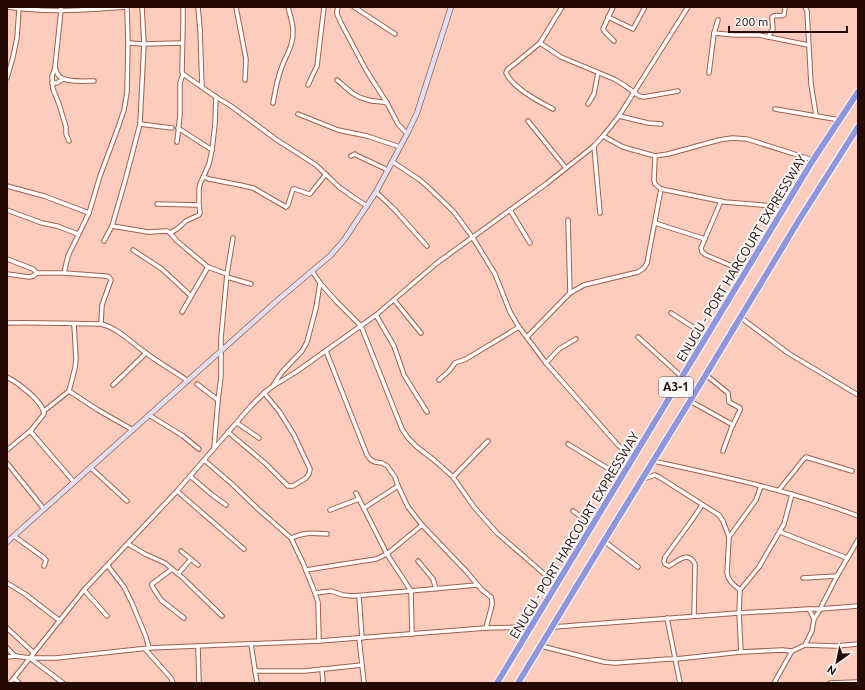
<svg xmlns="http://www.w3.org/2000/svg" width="865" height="690" font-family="Ubuntu,sans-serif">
<rect width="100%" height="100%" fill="#fcccbd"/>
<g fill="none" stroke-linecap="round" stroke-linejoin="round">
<defs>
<g id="street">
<path d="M8,7C47,13 87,10 126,7"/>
<path d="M61,7V10L55,67C56,70 57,74 59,76C66,83 85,81 94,81"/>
<polyline points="183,7 183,26 182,72 183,74 216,97 231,106 277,140 316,165 339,187 353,197 367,206"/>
<polyline points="198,7 200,29 202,87"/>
<polyline points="236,7 246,59 245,80"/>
<polyline points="338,7 337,11 337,14 341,23 366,70 387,103 398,124 407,134"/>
<polyline points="354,7 395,34"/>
<polyline points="562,7 540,43 561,57 614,79 624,85 639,96 644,97 678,91"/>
<polyline points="613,7 603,29 605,32 614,41"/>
<polyline points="805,7 807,11 811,84 816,115"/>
<polyline points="608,17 633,29 645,7"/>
<polyline points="714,33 735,35 759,35 808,45"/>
<path d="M768,37L773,29L772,17C775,14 780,17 784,15L785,7"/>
<polyline points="128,43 144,44 182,43"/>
<path d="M540,43L507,70L506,73C513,88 538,101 553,109"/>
<polyline points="55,68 52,76 53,89 59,104 66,127 66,134 69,141"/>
<polyline points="709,73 714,33 718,20"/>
<polyline points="7,78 13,57 17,38 19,9"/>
<path d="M337,80C347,88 354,97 368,100C375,102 380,101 387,103"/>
<polyline points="52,83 57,83 63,79"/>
<polyline points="308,85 317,66 324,7"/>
<path d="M273,103C275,92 277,80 281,69C285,57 294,45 293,31C293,23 290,15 288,7"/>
<polyline points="588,104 594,94 598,73"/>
<polyline points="775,109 840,120"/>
<polyline points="298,114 338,130 367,136 400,147"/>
<polyline points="619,116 648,123 661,124"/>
<polyline points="528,121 566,168"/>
<polyline points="140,124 172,128"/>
<polyline points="178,128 212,150"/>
<polyline points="603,136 623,147 655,156 668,154 719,140 732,138 747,139 813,160"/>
<polyline points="177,142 180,115 180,83 183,74"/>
<polyline points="594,146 600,213"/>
<polyline points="351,156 355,154 356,155 388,170"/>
<polyline points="655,156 654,180 655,184 661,189 725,202 762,205 770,206 782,212"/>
<polyline points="393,162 420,180 428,187 454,212 473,238 495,274 510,312 519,327 546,363 618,445 633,458"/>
<polyline points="204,177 209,179 240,185 253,188 286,207 288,205 293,189 295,189 309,194 310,194 326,174"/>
<polyline points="7,186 44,196 89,213"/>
<polyline points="376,192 393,208 427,246"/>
<polyline points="721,201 701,248 702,252 706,255 746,272"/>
<polyline points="157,204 199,205"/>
<polyline points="7,210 42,223 57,226 78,234"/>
<polyline points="510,210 530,243"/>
<polyline points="568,220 570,293"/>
<polyline points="655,223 705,239"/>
<polyline points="112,226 125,181 140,124 144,44 142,7"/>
<polyline points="170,233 177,229 186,221 199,215 200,213 199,205 199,189 200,184 209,164 212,150 215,124 216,97"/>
<polyline points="104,241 112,226 148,232 167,231 170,233 177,241 208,267 227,274"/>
<polyline points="133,250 162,269 191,296"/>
<polyline points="7,259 33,269 37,273"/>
<polyline points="312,271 320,283 336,301 361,326 402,429 408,438 417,447 434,460 453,477 474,507 497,533 557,585"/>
<polyline points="64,273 68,256 89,213 100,176 119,125 124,110 127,92 128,43 127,7"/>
<polyline points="7,274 29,277 33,276 37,273 64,273 105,276 109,277 111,280 102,305 101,324"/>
<polyline points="227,277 251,284"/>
<polyline points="394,300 421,333"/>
<polyline points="182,312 208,267"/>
<polyline points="671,313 707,336"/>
<polyline points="376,315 394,346 404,375 427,412"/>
<polyline points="740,317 788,353 858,395"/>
<path d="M7,323C39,322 70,324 101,324C118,328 132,343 146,353C159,363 174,371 188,381"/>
<polyline points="527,337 570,293 584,285 638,272 644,268 647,263 661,189"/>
<polyline points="638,337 682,377"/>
<polyline points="326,351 367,455 371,460 375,462 382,463 387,466 395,477 398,486 408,507 422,525 466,571 482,590 491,597 492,601 492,605 486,628"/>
<polyline points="546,363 559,349 576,339"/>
<polyline points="706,375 728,393 729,402 740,408 740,410 731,429 723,451"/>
<path d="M7,377C18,383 43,401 44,414L32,429L31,432L74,482"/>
<polyline points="439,380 449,371 455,363 466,359 519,327"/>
<polyline points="197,384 218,400"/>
<polyline points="274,384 282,372 302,351 307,342 316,308 320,283"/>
<polyline points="113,385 146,353"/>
<polyline points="69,391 98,410 133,430"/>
<polyline points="690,401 733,425"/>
<polyline points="44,411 69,391 75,368 76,359 74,324"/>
<polyline points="149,415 183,436 199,449"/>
<polyline points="237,423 259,438"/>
<polyline points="228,432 266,464 288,486 293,486 306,478 309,474 310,469 294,435 279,411 264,393"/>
<polyline points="568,444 622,477"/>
<polyline points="214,447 218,400 221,377 221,338 227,274 233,238"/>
<polyline points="7,450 30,431"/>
<polyline points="204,460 232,484 258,509 291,538 303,563 315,593 318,602 319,641"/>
<path d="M653,461C722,476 792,491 858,516"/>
<polyline points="7,463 44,509"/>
<polyline points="91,468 127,501"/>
<polyline points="190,476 211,494 226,505"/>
<polyline points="453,477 488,441"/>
<polyline points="643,479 655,475 659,477 719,515 723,521 729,537"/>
<polyline points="779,490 803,460 806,457 852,471"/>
<polyline points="177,491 244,549"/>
<polyline points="356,493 387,554 411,591 412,634"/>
<polyline points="364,508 398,486"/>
<polyline points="330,510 359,499"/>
<polyline points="573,511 583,518 594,523"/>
<polyline points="780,532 847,558"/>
<polyline points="14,536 43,557 46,560 44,566"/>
<path d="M291,538C305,532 312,533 327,534"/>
<polyline points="604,541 638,567"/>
<polyline points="128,544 145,554 165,563 184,579 222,616"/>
<polyline points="181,551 198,565"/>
<polyline points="418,561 433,579 436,589"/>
<polyline points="108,566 124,587 132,603 146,637 149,648"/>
<polyline points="172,569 152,584 152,586 161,600 184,618"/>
<polyline points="306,570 376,559 387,554 422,525"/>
<polyline points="178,574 191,559"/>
<polyline points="803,578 837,576"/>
<polyline points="7,583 25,594 60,621"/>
<polyline points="84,590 107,616"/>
<path d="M740,590C734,585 728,581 727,573L729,537L756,500L761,486"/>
<polyline points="315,593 331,591 343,595 353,596 477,585"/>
<polyline points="359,596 362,638"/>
<polyline points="809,609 814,619"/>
<path d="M694,616L695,564C688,550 678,561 669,566L665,564L664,561L665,557L692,520L702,505"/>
<polyline points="667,618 680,683"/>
<polyline points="553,627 739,613 809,609 820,609 858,606"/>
<polyline points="7,628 34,653"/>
<polyline points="359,638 364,683"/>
<polyline points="251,644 257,683"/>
<polyline points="805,645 836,646 858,644"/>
<polyline points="198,646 199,683"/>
<polyline points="541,646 604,662 615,663 669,659 676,659 741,652 782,650 792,651"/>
<polyline points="7,648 15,656"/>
<polyline points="145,649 171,678 173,683"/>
<polyline points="741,652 739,613 740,590 759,567 784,524 792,494"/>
<polyline points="7,657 15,656 30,658 56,658 149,648 319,641 486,628 531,627"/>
<polyline points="30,658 63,683"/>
<polyline points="322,669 323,683"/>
<polyline points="255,671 305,671 362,665"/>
<polyline points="14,678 19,683"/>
<polyline points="10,683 84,590 177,491 251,406 264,393 273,386 296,372 376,315 437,263 546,184 594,146 603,136 619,116 688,7"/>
<polyline points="774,683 792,651 805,645 812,631 814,619 818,613 837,576 858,540"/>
<polyline points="830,683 858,682"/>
</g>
<polyline id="secondary" points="7,542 166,400 279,299 312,271 330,256 344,240 376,192 407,134 417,113 451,7"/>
<g id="highway">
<polyline points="497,683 813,160 858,92"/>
<polyline points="518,683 604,541 690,401 799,220 858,127"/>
</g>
</defs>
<use href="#street" stroke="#a55e49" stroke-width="5.5"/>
<use href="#secondary" stroke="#a55e49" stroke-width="6"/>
<use href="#highway" stroke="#fff" stroke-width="8"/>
<use href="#street" stroke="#fff" stroke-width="3.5"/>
<use href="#secondary" stroke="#dde0f5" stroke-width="4.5"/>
<use href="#highway" stroke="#8e97dd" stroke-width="6"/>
</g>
<g text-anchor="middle" stroke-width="4" stroke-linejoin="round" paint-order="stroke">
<rect fill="#f9f9f9" stroke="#65514d" stroke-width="1" x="659" y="377" width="34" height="20" rx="3"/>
<g font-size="12" font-weight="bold" fill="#250903">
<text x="676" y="391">A3-1</text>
</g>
<g font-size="13" fill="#250903" stroke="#f9f9f9">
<text transform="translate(741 258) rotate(-59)" y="5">ENUGU - PORT HARCOURT EXPRESSWAY</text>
<text transform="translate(574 535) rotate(-59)" y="5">ENUGU - PORT HARCOURT EXPRESSWAY</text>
</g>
</g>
<rect width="865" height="690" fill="none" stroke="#250903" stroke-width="16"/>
<g transform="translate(837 662) rotate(213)" stroke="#f9f9f9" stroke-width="3" paint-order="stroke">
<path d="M0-3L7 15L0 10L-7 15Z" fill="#250903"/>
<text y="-6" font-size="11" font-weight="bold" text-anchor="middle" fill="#250903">N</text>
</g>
<path d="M729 26v6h118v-6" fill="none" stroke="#250903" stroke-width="2"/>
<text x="735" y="26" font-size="12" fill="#250903" stroke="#f9f9f9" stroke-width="3" paint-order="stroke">200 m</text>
</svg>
